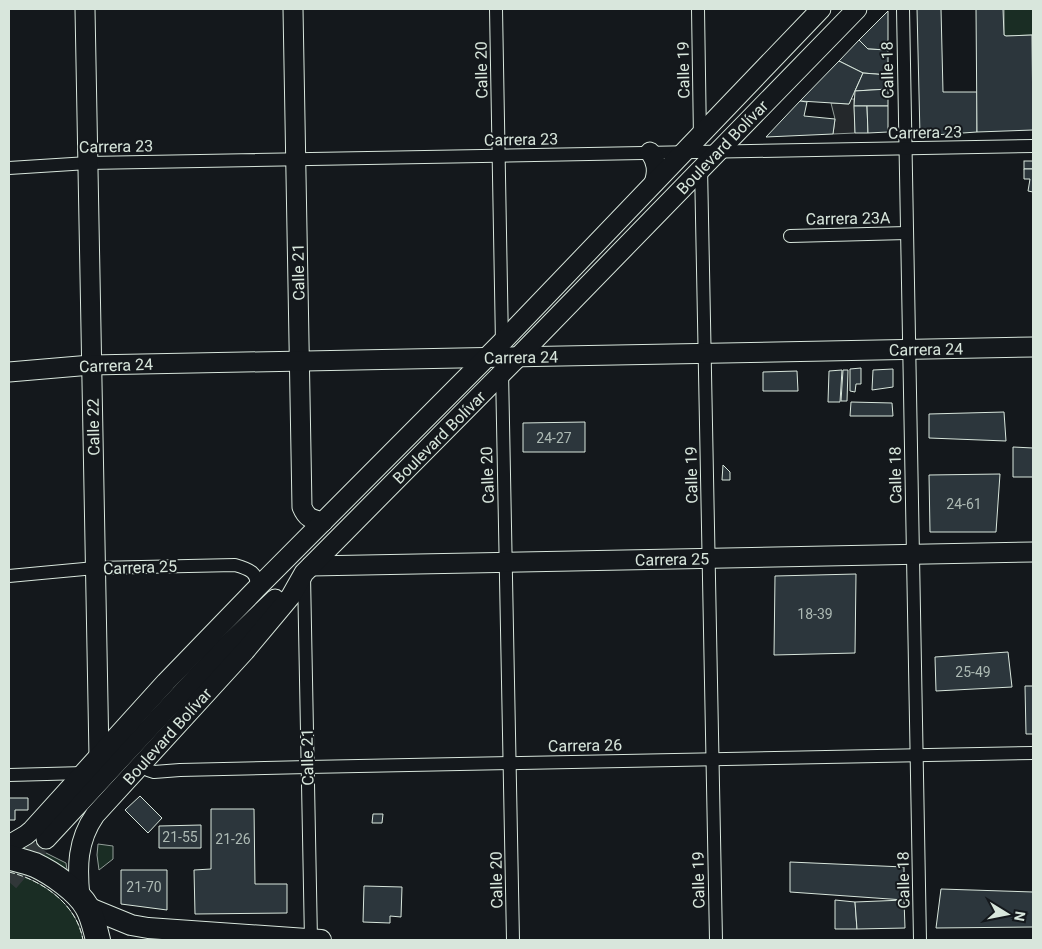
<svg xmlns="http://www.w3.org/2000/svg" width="1042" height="949" font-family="Roboto,sans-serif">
<rect width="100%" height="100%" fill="#14181c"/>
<g fill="#1a2d24" stroke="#939e99">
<polygon points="1004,9 1033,9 1033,35 1006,36 1004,35"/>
<polygon points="29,842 42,851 66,863 67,870 48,860 20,848"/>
<polygon points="98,844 113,846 113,859 99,870 97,855"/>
<path d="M9,872C42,880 77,904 83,940H9Z"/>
</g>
<polygon fill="#24282b" stroke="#939e99" points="851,99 854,99 855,133 833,134 835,119 831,103 849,104"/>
<g fill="#2c363c" stroke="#d8e6dc">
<polygon points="917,9 941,9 943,92 977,92 977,132 920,136"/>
<polygon points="976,9 1003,9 1004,35 1006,36 1032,35 1033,130 977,132"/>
<polygon points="888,11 888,50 868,49 859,40"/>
<polygon points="859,40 868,49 888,50 888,75 863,73 839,61"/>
<polygon points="839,61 863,73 849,104 800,101"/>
<polygon points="863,73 888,75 888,89 855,91"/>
<polygon points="888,89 888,106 854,106 855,91"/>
<polygon points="800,101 807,102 804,116 835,119 833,134 766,137"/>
<polygon points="854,106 867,106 868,133 855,133"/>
<polygon points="867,106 888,106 888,132 868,133"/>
<rect x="1024" y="161" width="9" height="8"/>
<polygon points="1024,169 1033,169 1033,192 1028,191 1030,179 1024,179"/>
<polygon points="861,368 861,384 856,384 855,392 850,391 850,369"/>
<polygon points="893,369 893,387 872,390 873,370"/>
<polygon points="842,370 840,402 828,402 829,371"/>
<polygon points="843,370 848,370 847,401 841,401"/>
<polygon points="797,371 798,391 763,391 763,372"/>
<polygon points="851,402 892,403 893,416 850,416"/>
<polygon points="1004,412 1006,441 929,438 929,414"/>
<polygon points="585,422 585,452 523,452 523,423"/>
<polygon points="1013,447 1033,448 1033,477 1013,477"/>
<polygon points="723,465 730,472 730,480 722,480"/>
<polygon points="1000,474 996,532 930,532 929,475"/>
<polygon points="856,574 855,653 774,655 775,576"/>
<polygon points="1008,652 1012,687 936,691 935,657"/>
<polygon points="1025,686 1033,686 1033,734 1026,734"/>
<polygon points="140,796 162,818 148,833 125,810"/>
<polygon points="9,798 28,798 28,810 15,810 15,820 9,820"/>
<polygon points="211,809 254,809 255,884 287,884 287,913 195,914 194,870 211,869"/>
<polygon points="373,814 383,814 382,823 372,823"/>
<polygon points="201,825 201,848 159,848 159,826"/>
<polygon points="790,862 904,867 904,900 790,892"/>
<polygon points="121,870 167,870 167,910 121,904"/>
<polygon points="364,886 402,887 401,917 390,916 390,923 363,922"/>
<polygon points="941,889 1033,892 1033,927 936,928"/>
<polygon points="835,900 855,902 857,929 835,929"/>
<polygon points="904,900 905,928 857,929 855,902"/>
</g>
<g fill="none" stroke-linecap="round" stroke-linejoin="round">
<polyline stroke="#313739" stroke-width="19" stroke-dasharray="19 9" stroke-linecap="butt" points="9,882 46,839"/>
<defs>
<g id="street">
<polyline points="496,9 502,344"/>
<polyline points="698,9 700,139"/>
<polyline points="903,9 920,940"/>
<polyline points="701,166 716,940"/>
<polyline points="9,168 88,163 1033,146"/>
<polyline points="790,236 907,233"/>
<polyline points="502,371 513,940"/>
<polyline points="304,575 311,940"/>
<path d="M9,576L95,568L235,565C249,569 259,572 256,589"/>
<polyline points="142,762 148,770 154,772 180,770 308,767 1033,753"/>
<polyline points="9,775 84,773"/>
</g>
<g id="secondary">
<polyline points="85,9 99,756"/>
<path d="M293,9L302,507C307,519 312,519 323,522"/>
<path d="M650,152C657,162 658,171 654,183"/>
<polyline points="9,372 91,365 1033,347"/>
<polyline points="311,566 1033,552"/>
<polyline points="46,839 218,654 275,599"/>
<polyline points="9,845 26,835 32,830 166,682 256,589 502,342 821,9"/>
<path d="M80,897C77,867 77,841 95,815L245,651L291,596L304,573L518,357L857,9"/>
</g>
<polyline id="primary" points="87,907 131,925 148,928 321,940"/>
<path id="highway" d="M9,857C17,860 27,862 35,865C52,873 78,891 87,907C93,917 95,929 98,940"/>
</defs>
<use href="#street" stroke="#d8e6dc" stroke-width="14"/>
<use href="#secondary" stroke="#d8e6dc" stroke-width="21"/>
<use href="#primary" stroke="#d8e6dc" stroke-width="22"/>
<use href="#highway" stroke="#d8e6dc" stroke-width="26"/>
<use href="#street" stroke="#14181c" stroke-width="12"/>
<use href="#secondary" stroke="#14181c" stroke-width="19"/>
<use href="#primary" stroke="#14181c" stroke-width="20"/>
<use href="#highway" stroke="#14181c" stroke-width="24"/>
<path stroke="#d8e6dc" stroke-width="1" stroke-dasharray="6 2.5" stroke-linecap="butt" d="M9,872C42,880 77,904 83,940"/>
</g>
<g text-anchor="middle" stroke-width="4" stroke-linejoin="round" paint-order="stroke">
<g font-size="14" fill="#adbab4">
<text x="554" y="443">24-27</text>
<text x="964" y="509">24-61</text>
<text x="815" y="619">18-39</text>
<text x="973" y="677">25-49</text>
<text x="180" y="842">21-55</text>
<text x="233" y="844">21-26</text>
<text x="144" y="892">21-70</text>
</g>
<g font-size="16" fill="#d8e6dc" stroke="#14181c">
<text transform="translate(481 70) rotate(-91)" y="6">Calle 20</text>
<text transform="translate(683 70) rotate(-91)" y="6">Calle 19</text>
<text transform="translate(887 70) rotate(-91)" y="6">Calle 18</text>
<text transform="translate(925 132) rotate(-1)" y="6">Carrera 23</text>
<text transform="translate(521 139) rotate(-1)" y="6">Carrera 23</text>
<text transform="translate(116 146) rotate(-1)" y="6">Carrera 23</text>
<text transform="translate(722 147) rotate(-46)" y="6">Boulevard Bolívar</text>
<text transform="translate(848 218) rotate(-1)" y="6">Carrera 23A</text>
<text transform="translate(298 272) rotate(-91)" y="6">Calle 21</text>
<text transform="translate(926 349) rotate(-1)" y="6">Carrera 24</text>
<text transform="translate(521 357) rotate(-1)" y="6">Carrera 24</text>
<text transform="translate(116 365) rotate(-2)" y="6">Carrera 24</text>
<text transform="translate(93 427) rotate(-91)" y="6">Calle 22</text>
<text transform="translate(439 437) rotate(-45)" y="6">Boulevard Bolívar</text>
<text transform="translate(487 475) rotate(-92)" y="6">Calle 20</text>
<text transform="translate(691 475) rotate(-91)" y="6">Calle 19</text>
<text transform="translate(895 475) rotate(-91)" y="6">Calle 18</text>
<text transform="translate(672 559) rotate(-1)" y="6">Carrera 25</text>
<text transform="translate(140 567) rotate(-2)" y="6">Carrera 25</text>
<text transform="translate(167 736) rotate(-48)" y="6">Boulevard Bolívar</text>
<text transform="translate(585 745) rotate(-1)" y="6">Carrera 26</text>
<text transform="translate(307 757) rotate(-91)" y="6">Calle 21</text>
<text transform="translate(496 880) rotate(-91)" y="6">Calle 20</text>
<text transform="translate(698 880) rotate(-91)" y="6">Calle 19</text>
<text transform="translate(903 880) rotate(-91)" y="6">Calle 18</text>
</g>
</g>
<rect width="1042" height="949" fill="none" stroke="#d8e6dc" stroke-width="20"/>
<g transform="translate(1007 914) rotate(100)" stroke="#14181c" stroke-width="4" paint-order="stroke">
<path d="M0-4L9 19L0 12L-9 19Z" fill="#d8e6dc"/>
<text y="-8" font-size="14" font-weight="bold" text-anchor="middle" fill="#d8e6dc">N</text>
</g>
</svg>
